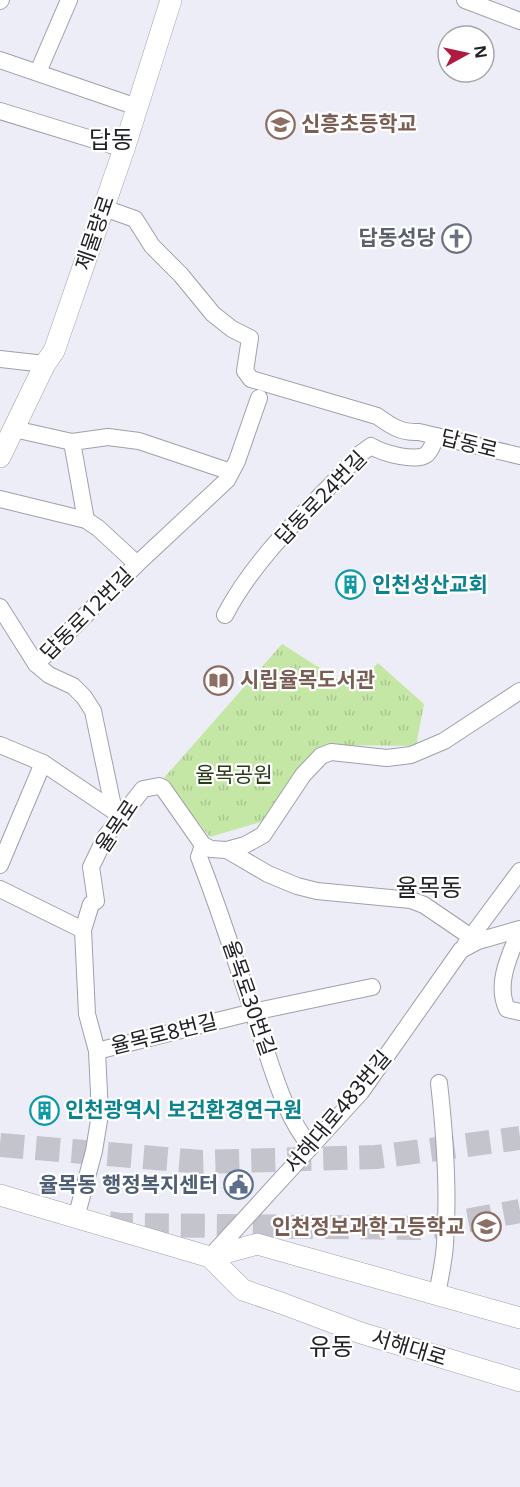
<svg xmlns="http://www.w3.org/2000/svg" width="520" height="1487" font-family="'Noto Sans','Noto Sans KR',sans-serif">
<defs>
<pattern id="grass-tufts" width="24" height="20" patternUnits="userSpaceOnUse" patternTransform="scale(1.5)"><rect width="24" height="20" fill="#c5e7a5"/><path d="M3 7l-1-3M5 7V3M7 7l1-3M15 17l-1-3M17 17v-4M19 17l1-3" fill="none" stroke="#a9c68e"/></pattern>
</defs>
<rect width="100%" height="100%" fill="#ededf7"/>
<polygon fill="url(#grass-tufts)" points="282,644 353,689 378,663 424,704 416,746 338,745 315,750 264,821 210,837 163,779"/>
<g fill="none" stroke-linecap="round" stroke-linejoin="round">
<g stroke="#c4c4cd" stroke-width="24" stroke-dasharray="24 12" stroke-linecap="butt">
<polyline points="0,1145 202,1162 376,1157 520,1138"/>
<polyline points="109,1223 121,1225 427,1228 520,1211"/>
</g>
<defs>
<g id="minor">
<polyline points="465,0 520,21"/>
<polyline points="0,1 1,0"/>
<polyline points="0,60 137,107"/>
<polyline points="38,72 69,0"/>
<polyline points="0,111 124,149"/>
<path d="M104,208L135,219L152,246L181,275L213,314L232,329L250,338L245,371L251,379L377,416C391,426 401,433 419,432L520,456"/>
<polyline points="0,359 45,364"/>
<polyline points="14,429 72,442"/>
<polyline points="0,499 86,520 98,528 137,564"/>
<polyline points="86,520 72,442 108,437 139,441 231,472"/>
<polyline points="0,607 36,664 49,675 73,686 84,697 93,711 114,811 125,811"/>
<path d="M225,615C258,552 313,506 360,454L371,446C382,453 417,463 427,454C432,449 434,442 436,436"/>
<polyline points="36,664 137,564 227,480 237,461 259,398"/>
<polyline points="0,745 43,763 114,811"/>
<path d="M203,845L199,857L202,865C224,922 242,981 262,1039C275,1076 285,1116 311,1147"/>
<polyline points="227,850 268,874 297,886 317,891 411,900 424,905 471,937"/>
<polyline points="0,865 43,763"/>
<polyline points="0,889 83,930"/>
<path d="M520,930C510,955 495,983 507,1009L520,1012"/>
<polyline points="465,945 520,871"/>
<polyline points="97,1051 253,1012 372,987"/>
<polyline points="76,1218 94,1151 100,1114 97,1051 87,1014 83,930 91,904 96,901 91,867 106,836 143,789 159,786 163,788 203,845 211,849 227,850 245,845 263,835 303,775 321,756 331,752 387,758 411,755 444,741 520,691"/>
<polyline points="210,1257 361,1092 461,950 478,941 520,929"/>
<path d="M437,1294C440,1278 444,1261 445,1244C449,1190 445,1136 439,1083"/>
</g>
<g id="major">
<polyline points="0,457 45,364 54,351 124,149 171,0"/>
<polyline points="0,1195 210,1257 243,1290 281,1303 361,1333 520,1381"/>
<polyline points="210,1257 257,1244 520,1318"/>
</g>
</defs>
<use href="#minor" stroke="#9fa0a9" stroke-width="18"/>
<use href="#major" stroke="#9fa0a9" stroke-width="22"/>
<use href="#minor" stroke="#fff" stroke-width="16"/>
<use href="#major" stroke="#fff" stroke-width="21"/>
</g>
<defs>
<symbol id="school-ring" viewBox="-11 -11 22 22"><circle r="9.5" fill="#fff" stroke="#8d6e63" stroke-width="1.5"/><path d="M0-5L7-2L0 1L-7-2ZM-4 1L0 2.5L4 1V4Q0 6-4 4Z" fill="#8d6e63"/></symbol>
<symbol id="church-ring" viewBox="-11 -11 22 22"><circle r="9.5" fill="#fff" stroke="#6b7280" stroke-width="1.5"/><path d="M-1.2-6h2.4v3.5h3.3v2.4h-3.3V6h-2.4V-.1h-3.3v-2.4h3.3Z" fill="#6b7280"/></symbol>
<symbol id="building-ring" viewBox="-11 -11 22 22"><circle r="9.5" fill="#fff" stroke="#0f9aa8" stroke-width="1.5"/><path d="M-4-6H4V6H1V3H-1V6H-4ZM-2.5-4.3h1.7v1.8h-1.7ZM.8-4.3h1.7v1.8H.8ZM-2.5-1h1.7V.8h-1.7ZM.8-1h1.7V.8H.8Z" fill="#0f9aa8"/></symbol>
<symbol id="library-ring" viewBox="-11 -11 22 22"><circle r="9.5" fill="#fff" stroke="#8d6e63" stroke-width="1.5"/><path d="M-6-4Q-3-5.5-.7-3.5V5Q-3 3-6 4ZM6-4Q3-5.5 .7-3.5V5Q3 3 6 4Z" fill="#8d6e63"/></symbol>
<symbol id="civic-ring" viewBox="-11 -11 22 22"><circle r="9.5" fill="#fff" stroke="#5c6f8a" stroke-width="1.5"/><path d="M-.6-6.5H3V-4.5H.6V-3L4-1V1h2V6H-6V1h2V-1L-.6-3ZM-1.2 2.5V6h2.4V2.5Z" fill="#5c6f8a"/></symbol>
</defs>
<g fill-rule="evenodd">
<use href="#school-ring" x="264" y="108" width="33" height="33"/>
<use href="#church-ring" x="440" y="222" width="33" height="33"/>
<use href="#building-ring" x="334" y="568" width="33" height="33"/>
<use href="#library-ring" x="202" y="664" width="33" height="33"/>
<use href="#building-ring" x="28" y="1094" width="33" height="33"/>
<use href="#civic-ring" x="222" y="1168" width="33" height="33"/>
<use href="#school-ring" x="470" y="1210" width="33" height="33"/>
</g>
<g text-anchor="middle" stroke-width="4.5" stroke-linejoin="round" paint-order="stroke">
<g font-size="21" font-weight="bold" fill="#785e54" stroke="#fff" text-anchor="start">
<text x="301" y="131">신흥초등학교</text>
<text x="240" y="687">시립율목도서관</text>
<text x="465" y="1234" text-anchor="end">인천정보과학고등학교</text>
</g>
<g font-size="21" fill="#222226" stroke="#fff">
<text transform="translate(95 233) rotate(-71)" y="7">제물량로</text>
<text transform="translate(469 444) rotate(14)" y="7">답동로</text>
<text transform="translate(321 498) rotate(-46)" y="7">답동로24번길</text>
<text transform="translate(87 614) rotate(-45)" y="7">답동로12번길</text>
<text transform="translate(117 826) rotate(-56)" y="7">율목로</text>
<text transform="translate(249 998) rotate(71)" y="7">율목로30번길</text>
<text transform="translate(164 1034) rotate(-14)" y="7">율목로8번길</text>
<text transform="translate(338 1112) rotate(-50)" y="7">서해대로483번길</text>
<text transform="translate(409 1348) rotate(17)" y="7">서해대로</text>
</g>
<g font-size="21" font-weight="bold" fill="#5b616d" stroke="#fff" text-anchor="end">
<text x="436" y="245">답동성당</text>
</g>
<g font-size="21" font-weight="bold" fill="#0d838f" stroke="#fff" text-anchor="start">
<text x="372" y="592">인천성산교회</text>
<text x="65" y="1117">인천광역시 보건환경연구원</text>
</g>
<g font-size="21" fill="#2a3b17" stroke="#fff">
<text x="234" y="782">율목공원</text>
</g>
<g font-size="21" font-weight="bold" fill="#4e5e75" stroke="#fff" text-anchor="end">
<text x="218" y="1192">율목동 행정복지센터</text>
</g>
<g font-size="24" fill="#222226" stroke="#fff">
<text x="111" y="148">답동</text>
<text x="429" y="896">율목동</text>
<text x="331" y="1355">유동</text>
</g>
</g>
<g transform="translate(466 54) rotate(82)"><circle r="28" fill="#ffffff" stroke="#a7a7a8" stroke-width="1.5"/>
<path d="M0-4.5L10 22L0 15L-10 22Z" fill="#ae1b3f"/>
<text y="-9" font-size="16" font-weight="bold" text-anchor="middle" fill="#222226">N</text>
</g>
</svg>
